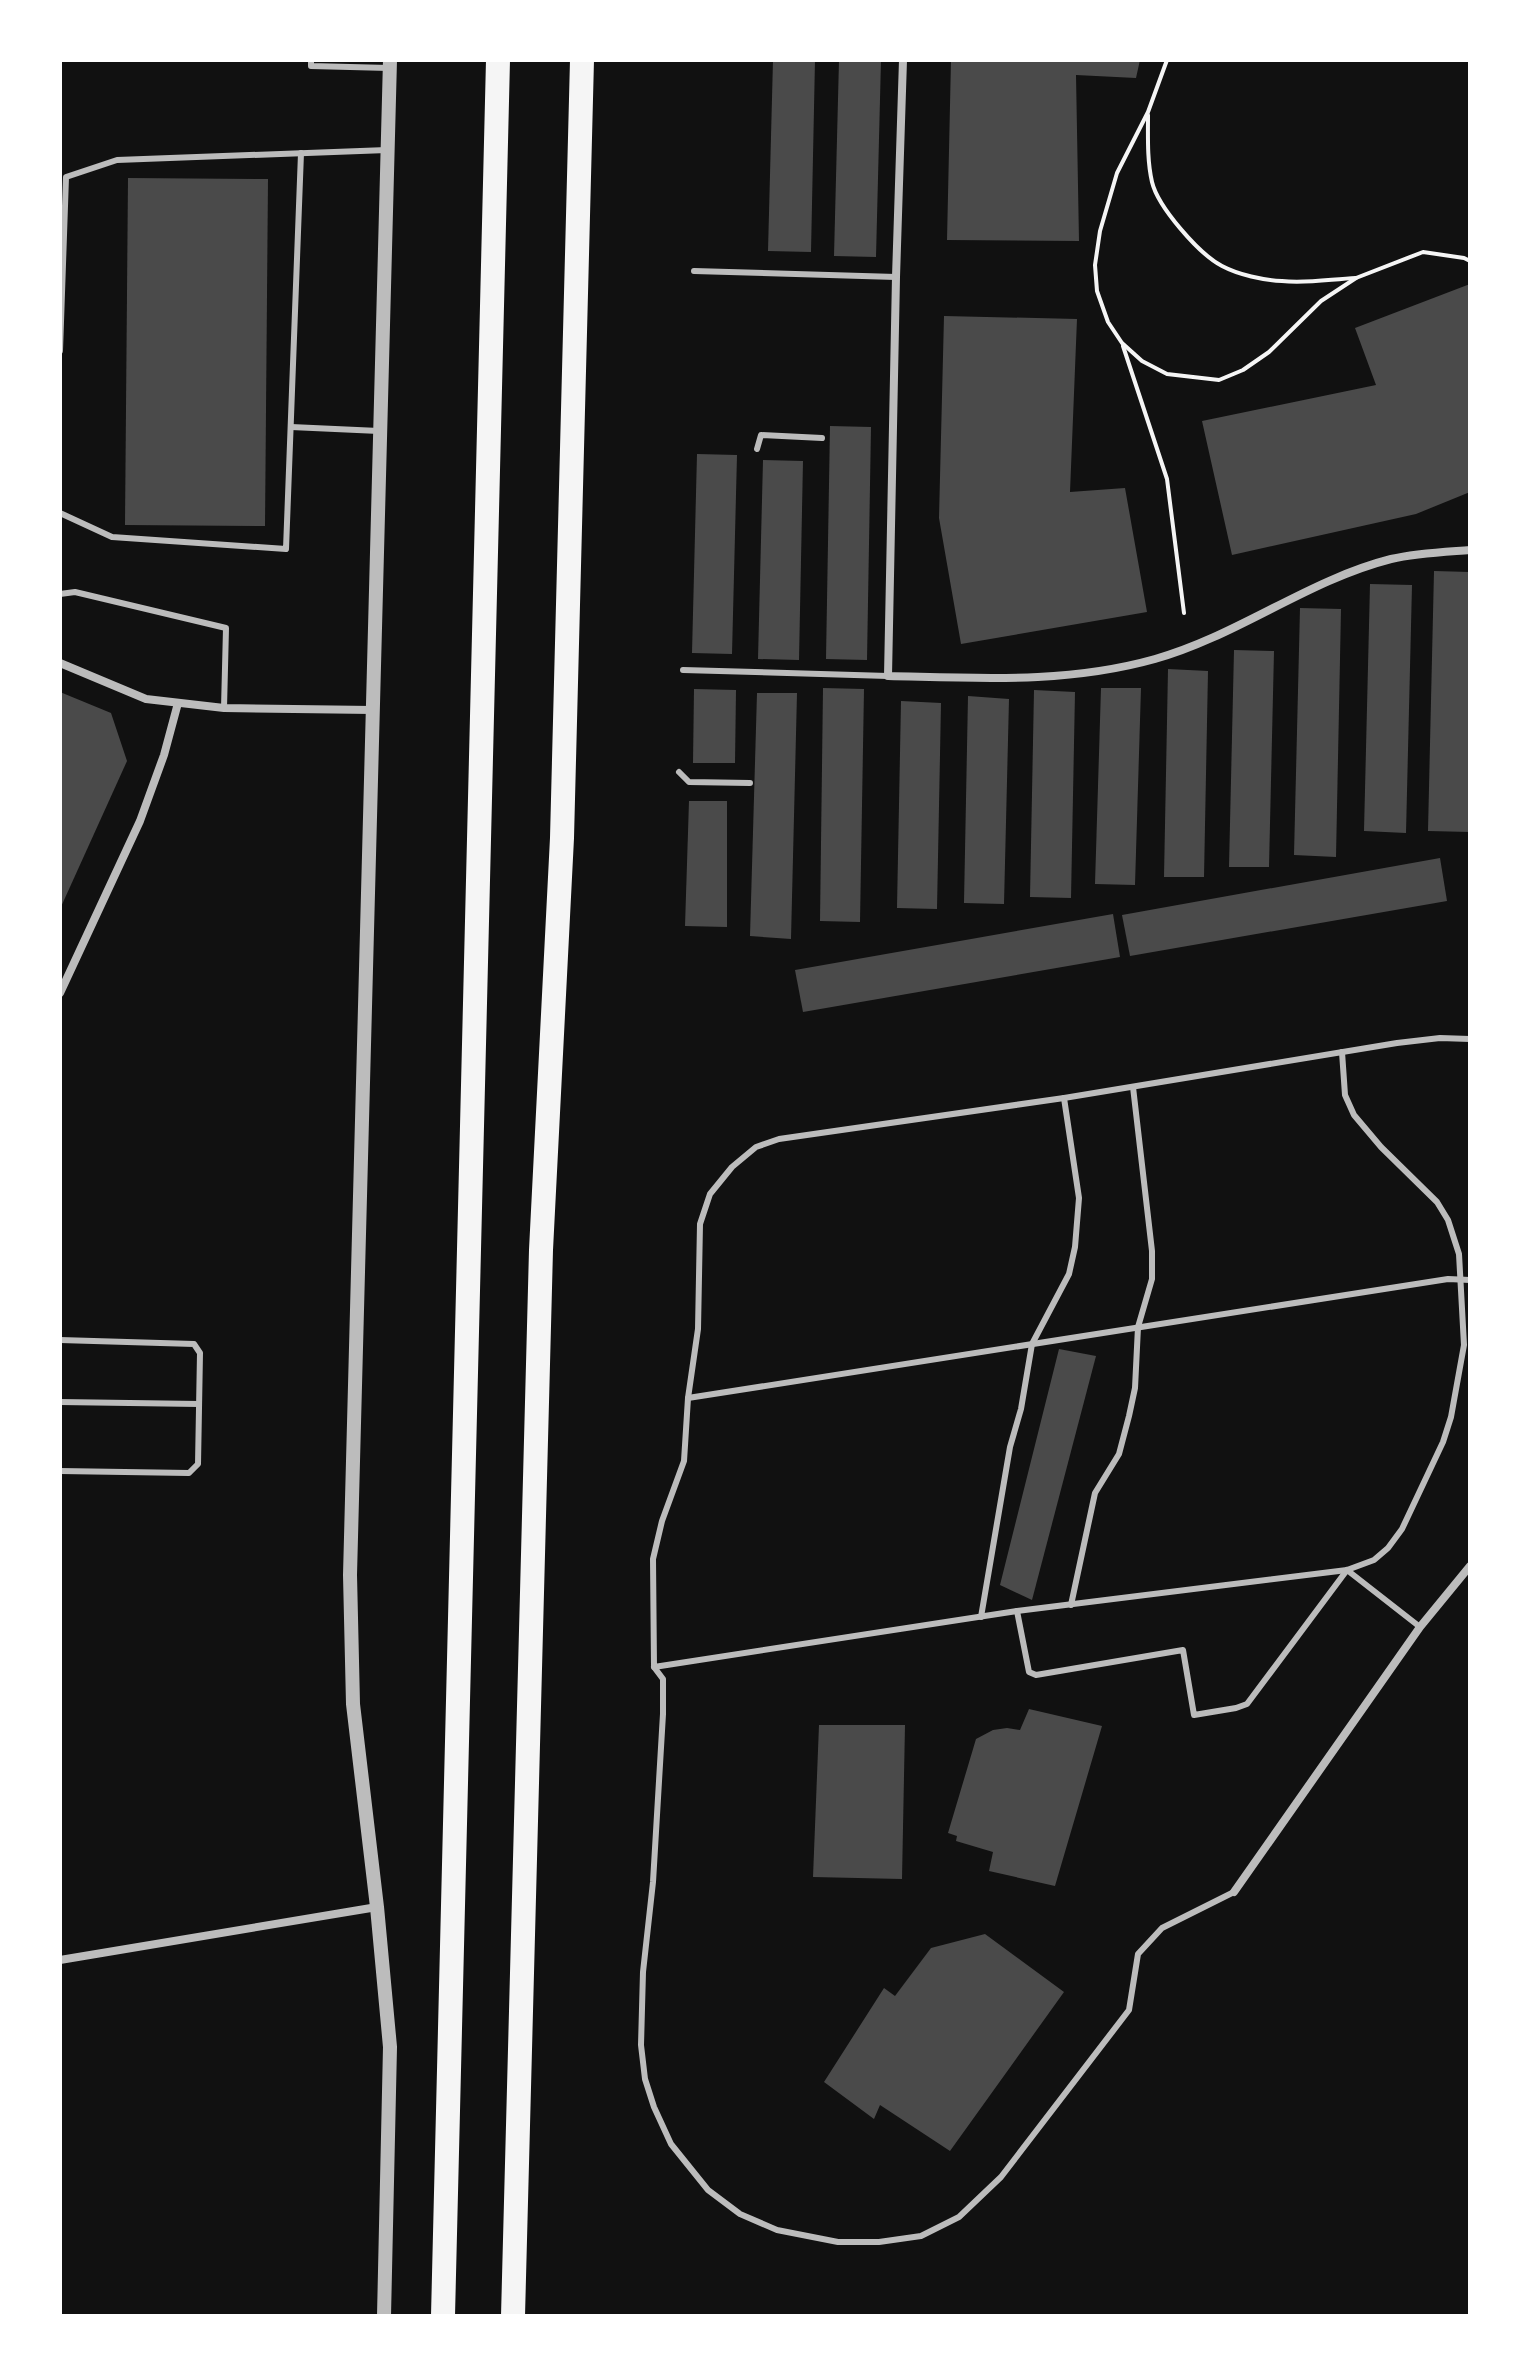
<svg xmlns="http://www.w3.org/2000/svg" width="1530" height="2376" font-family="'DejaVu Sans',sans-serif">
<rect width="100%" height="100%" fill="#111"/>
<g fill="#4a4a4a">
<polygon points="773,60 815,60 811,252 768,251"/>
<polygon points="839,60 881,60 876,257 834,256"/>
<polygon points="951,60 1140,60 1136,78 1076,75 1079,241 947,240"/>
<polygon points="128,178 268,179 265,526 125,525"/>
<polygon points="1470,284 1470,492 1416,514 1232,555 1202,421 1376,385 1355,328"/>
<polygon points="944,316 1077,319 1070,492 1125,488 1147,612 961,644 939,518"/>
<polygon points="830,426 871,427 867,660 826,659"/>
<polygon points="697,454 737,455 732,654 692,653"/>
<polygon points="763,460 803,461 799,660 758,659"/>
<polygon points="1434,571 1470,572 1470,832 1428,831"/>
<polygon points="1370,584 1412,585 1406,833 1364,831"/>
<polygon points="1300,608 1341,609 1336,857 1294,855"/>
<polygon points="1234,650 1274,651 1269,867 1229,867"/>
<polygon points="1168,669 1208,671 1204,877 1164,877"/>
<polygon points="823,688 864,689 860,922 820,921"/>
<polygon points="1101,688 1141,688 1135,885 1095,884"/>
<polygon points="694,689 736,690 735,763 693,763"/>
<polygon points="1034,690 1075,692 1071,898 1030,897"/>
<polygon points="60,692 111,713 127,761 60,909"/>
<polygon points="757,693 797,693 791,939 750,936"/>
<polygon points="968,696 1009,699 1004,904 964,903"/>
<polygon points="901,701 941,703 937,909 897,908"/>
<polygon points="689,801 727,801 727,927 685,926"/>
<polygon points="1440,858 1447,901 1130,956 1122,915"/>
<polygon points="1113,914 1120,957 803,1012 795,970"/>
<polygon points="1059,1349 1096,1356 1032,1600 1000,1585"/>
<polygon points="1029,1709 1102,1726 1055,1886 989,1871 993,1852 956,1841 957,1836 948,1833 976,1739 993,1730 1007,1728 1020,1730"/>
<polygon points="819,1725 905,1725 902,1879 813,1877"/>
<polygon points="985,1934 1064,1992 950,2151 880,2105 874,2119 824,2082 884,1988 895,1996 931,1948"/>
</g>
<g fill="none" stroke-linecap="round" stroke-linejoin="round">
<g stroke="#f5f5f5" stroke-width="4">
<polyline points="1167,60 1148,112 1117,173 1100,231 1095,265 1097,291 1108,322 1122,343 1142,361 1167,374 1219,380 1243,370 1269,352 1321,301 1356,278 1423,252 1464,258 1470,261"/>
<path d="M1148,115C1148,137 1147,160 1152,182C1158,207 1199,254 1222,266C1239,275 1263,280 1282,281C1305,284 1332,279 1356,278"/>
<polyline points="1123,346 1167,479 1184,613"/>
</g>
<g stroke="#bcbcbc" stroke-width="6">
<polyline points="311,60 311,66 389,68"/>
<polyline points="694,271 896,277"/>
<polyline points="60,351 66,177 117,160 387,150"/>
<polyline points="291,427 379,431"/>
<polyline points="757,449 761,435 822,438"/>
<polyline points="60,513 112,537 286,549 301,153"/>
<polyline points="60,594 75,592 226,628 224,708"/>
<polyline points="683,670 888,676"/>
<polyline points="679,772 689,782 750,783"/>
<polyline points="60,1340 194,1344 200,1353 198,1464 189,1473 60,1471"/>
<polyline points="688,1398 698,1329 700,1224 710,1194 732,1167 756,1147 779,1139 1064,1098 1397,1043 1440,1038 1470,1039"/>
<polyline points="60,1402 199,1404"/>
<polyline points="1071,1605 1095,1493 1119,1454 1129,1416 1135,1388 1138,1327 1152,1279 1152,1251 1133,1087"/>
<polyline points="1017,1611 1347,1570 1374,1560 1388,1548 1402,1529 1443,1442 1451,1417 1464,1345 1459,1254 1448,1220 1437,1202 1381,1147 1354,1115 1345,1095 1342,1052"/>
<polyline points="981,1617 1010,1447 1021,1409 1032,1344 1069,1274 1075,1247 1079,1198 1064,1098"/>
<polyline points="1420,1627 1347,1570 1247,1704 1236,1708 1194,1715 1183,1650 1036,1675 1029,1672 1017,1611 654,1667 653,1559 662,1521 684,1461 688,1398 1448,1279 1470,1280"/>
<polyline points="654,1667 663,1679 663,1714 653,1882 643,1972 641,2045 645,2079 654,2107 671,2144 708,2190 740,2214 777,2230 838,2242 879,2242 921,2236 959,2217 1001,2177 1129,2010 1138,1954 1162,1928 1234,1892"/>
</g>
<g stroke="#bcbcbc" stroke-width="8">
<path d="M903,60L896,277L888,676C979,678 1066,684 1155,659C1237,636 1308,580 1391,559C1417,553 1444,552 1470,550"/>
<polyline points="60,663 146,699 224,708 373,710"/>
<polyline points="60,993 140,821 164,755 178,703"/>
<polyline points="1234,1892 1420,1627 1470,1566"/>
<polyline points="60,1960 377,1907"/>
</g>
<polyline stroke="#bcbcbc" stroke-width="14" points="384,2316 390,2047 377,1907 353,1704 350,1575 390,60"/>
<g stroke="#f5f5f5" stroke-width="24">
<polyline points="443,2316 498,60"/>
<polyline points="513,2316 541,1250 562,838 582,60"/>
</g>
</g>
<rect width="1530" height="2376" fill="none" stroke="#ffffff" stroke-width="124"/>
</svg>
